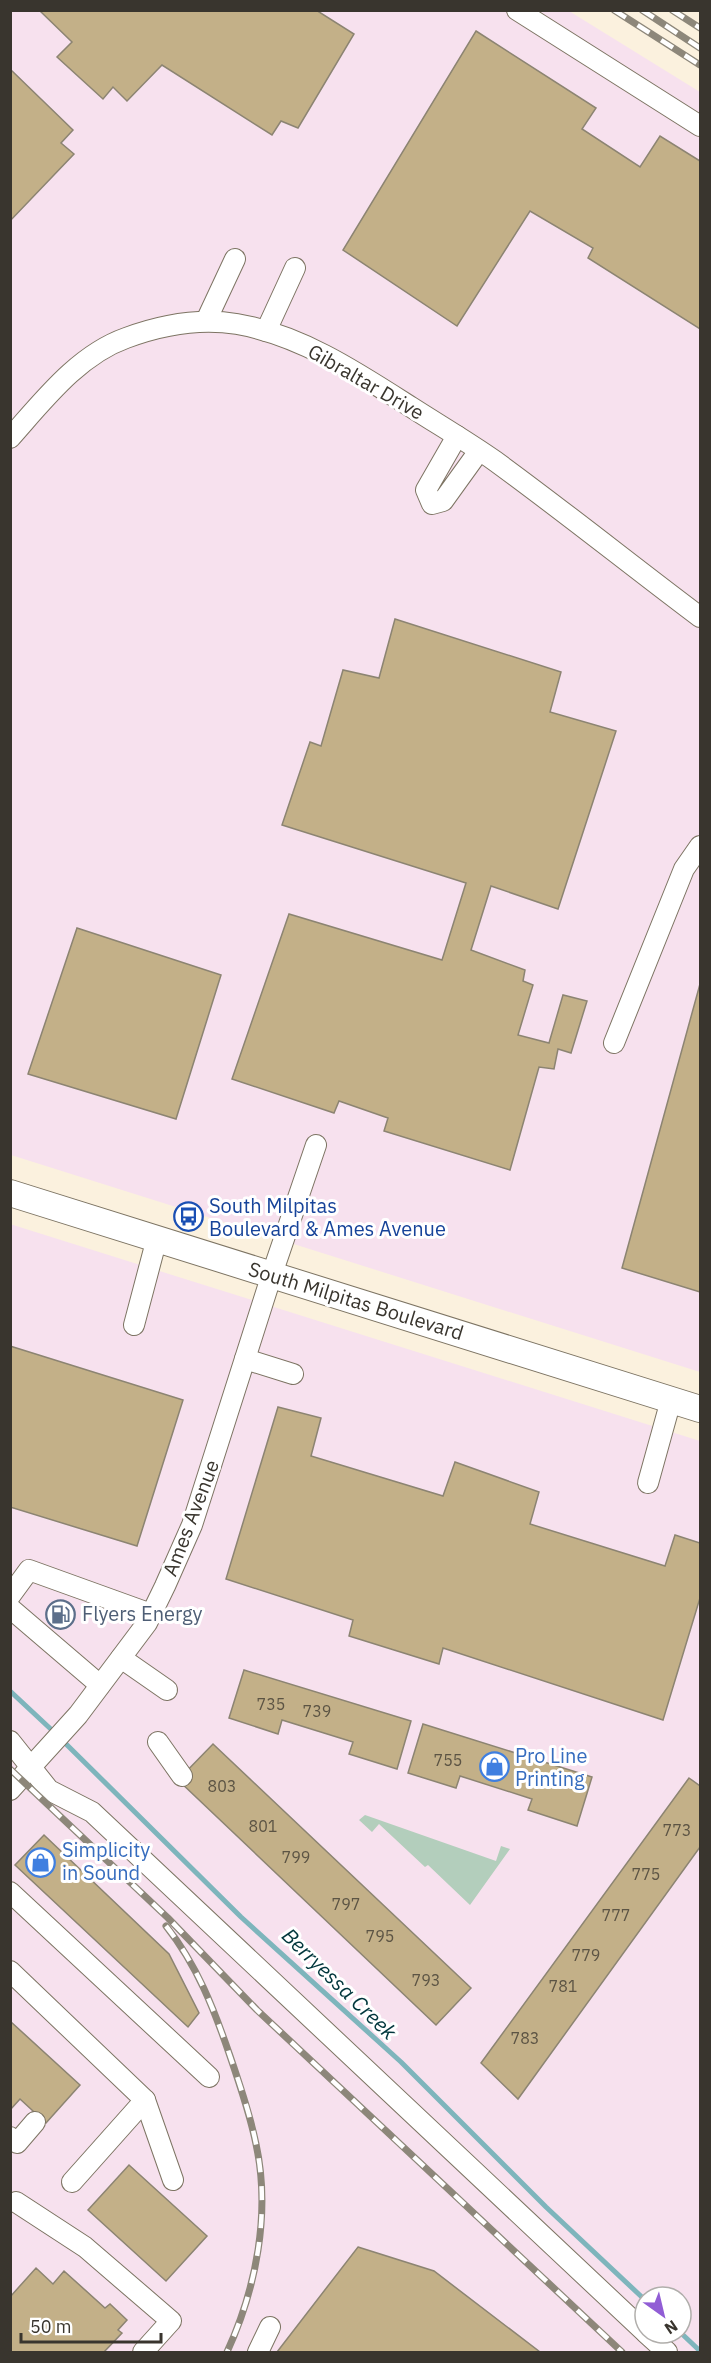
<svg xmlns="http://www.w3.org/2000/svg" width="711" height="2363" font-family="'IBM Plex Sans',sans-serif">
<rect width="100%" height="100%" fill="#fbf1de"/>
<g fill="#f7e1ee" fill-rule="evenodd">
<polygon points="11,11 569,11 700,92 700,1372 11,1155"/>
<path d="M10,1224L700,1441V2352H11ZM645,2297H681V2333H645Z"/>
</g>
<polygon fill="#b3cebc" points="365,1815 496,1861 501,1846 510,1849 470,1905 428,1865 425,1867 379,1824 372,1832 359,1820"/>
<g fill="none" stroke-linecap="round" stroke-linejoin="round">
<g stroke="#7eb5bc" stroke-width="5">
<polyline points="10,1691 55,1733"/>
<polyline points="62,1740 241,1917 401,2062 546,2207 645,2300"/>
<polyline points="681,2333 700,2351"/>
</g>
</g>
<g fill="#c3b088" stroke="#8c8472" stroke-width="1.5">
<polygon points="39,10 316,10 354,34 298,128 281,121 272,135 162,65 127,101 113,87 103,99 57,57 72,42"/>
<polygon points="476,31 596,108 582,129 640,167 660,136 700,161 700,329 588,258 593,248 530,211 457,326 343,250"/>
<polygon points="10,69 73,130 61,143 74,154 10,221"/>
<polygon points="395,619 561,672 550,712 616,731 558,909 491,886 471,950 525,970 523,981 533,985 518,1035 549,1043 563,995 587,1001 571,1053 558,1049 554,1069 539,1067 510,1170 384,1131 388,1118 339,1101 334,1113 232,1079 289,914 442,960 466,883 282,825 310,742 321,746 343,670 379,678"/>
<polygon points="77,928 221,975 176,1119 28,1074"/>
<polygon points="700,984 700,1292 622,1268"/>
<polygon points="10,1346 183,1400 137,1546 10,1507"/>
<polygon points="278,1407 321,1418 311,1456 443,1496 455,1462 539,1492 530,1524 665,1566 675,1535 700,1543 700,1598 663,1720 443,1648 439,1664 349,1636 353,1620 226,1579"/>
<polygon points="244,1670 411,1721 397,1769 349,1754 353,1742 282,1720 278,1734 229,1718"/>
<polygon points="423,1724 592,1777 577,1826 528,1810 532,1799 460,1776 456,1788 408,1773"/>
<polygon points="213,1744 471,1988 436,2025 178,1780"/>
<polygon points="689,1778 700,1786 700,1847 518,2099 481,2063"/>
<polygon points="44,1835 169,1954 199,2013 188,2027 15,1865"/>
<polygon points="10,2021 80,2085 46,2123 20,2099 10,2110"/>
<polygon points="129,2165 207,2236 166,2281 88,2210"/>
<polygon points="358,2247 434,2271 540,2352 277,2352"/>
<polygon points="36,2268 53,2284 64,2271 105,2308 110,2304 127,2320 118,2330 122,2333 104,2352 10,2352 10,2297"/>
</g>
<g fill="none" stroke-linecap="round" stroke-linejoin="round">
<defs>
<g id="minor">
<polyline points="517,10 700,126"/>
<polyline points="206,321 235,259"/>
<polyline points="266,331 295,268"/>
<polyline points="457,436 426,490 432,504 443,501 479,451"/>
<path d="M10,438C43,401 78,355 126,338C161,325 200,318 237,324C301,335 358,373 411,407C439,425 468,442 495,461C565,512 632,566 700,617"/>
<polyline points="614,1043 684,869 700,846"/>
<polyline points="134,1325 157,1238"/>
<polyline points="245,1359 293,1374"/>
<polyline points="648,1483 671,1400"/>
<polyline points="10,1596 29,1570 151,1614"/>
<polyline points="10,1608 100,1685"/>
<polyline points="121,1658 167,1690"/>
<polyline points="10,1741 49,1790 92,1812 645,2332"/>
<polyline points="158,1742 182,1776"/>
<polyline points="10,1790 78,1715 147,1623 165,1586 192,1525 272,1274 316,1145"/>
<polyline points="10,1892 209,2077"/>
<polyline points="10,1971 145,2100 173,2180"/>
<polyline points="10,2137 17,2143 35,2122"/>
<polyline points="72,2182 145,2100"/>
<polyline points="16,2202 85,2247 171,2321 143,2352"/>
<polyline points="646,2333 667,2352"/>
<polyline points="258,2352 270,2327"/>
</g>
<polyline id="major" points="10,1193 700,1409"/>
</defs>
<use href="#minor" stroke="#7d7463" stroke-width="22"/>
<use href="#major" stroke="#7d7463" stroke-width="28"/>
<use href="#minor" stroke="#fff" stroke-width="20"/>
<use href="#major" stroke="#fff" stroke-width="26"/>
<defs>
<g id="rail">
<polyline points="614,10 700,65"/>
<polyline points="642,10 700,48"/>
<polyline points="672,10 700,28"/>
<polyline points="10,1769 168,1918 257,2010 622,2352"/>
<path d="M166,1926C197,1965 214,2009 230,2056C240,2085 250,2114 256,2144C271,2213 256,2289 227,2352"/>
</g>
</defs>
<use href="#rail" stroke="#8d877a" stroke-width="7"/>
<use href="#rail" stroke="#fff" stroke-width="4.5" stroke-dasharray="14" stroke-linecap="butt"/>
</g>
<defs>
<symbol id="bus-ring" viewBox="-11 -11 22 22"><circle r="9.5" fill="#fff" stroke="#1a4fb4" stroke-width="1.5"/><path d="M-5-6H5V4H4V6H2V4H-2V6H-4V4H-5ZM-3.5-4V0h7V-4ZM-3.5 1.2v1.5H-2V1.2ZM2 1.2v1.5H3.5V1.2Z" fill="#1a4fb4"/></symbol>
<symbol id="fuel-ring" viewBox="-11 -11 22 22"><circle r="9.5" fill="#fff" stroke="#5c6f8a" stroke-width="1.5"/><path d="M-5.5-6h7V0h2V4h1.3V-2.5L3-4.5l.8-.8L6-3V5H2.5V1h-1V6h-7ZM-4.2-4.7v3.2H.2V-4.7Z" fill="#5c6f8a"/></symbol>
<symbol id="shop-ring" viewBox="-11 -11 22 22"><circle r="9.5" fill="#fff" stroke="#3f7fe0" stroke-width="1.5"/><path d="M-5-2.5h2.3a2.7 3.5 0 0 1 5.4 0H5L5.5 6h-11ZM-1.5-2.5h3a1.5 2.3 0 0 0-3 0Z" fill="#3f7fe0"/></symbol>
</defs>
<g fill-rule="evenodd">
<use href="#bus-ring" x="172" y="1200" width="33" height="33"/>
<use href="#fuel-ring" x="44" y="1598" width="33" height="33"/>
<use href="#shop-ring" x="478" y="1750" width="33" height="33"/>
<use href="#shop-ring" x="24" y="1846" width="33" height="33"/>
</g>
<g text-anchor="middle" stroke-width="6" stroke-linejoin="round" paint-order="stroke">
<g font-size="16" fill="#5c5444">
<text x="271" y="1710">735</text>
<text x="317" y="1717">739</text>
<text x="448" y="1766">755</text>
<text x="222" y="1792">803</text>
<text x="263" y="1832">801</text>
<text x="677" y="1836">773</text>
<text x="296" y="1863">799</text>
<text x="646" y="1880">775</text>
<text x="346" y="1910">797</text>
<text x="616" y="1921">777</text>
<text x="380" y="1942">795</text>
<text x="586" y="1961">779</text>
<text x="426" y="1986">793</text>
<text x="563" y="1992">781</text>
<text x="525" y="2044">783</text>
</g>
<g font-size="20" fill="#39352e" stroke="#fff">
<text transform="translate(366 382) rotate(30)" y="7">Gibraltar Drive</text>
<text transform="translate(356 1301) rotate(17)" y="7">South Milpitas Boulevard</text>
<text transform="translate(191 1518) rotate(-69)" y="7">Ames Avenue</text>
</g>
<g font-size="20" fill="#164399" stroke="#fff" text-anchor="start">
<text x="209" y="1213">South Milpitas<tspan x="209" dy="23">Boulevard &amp; Ames Avenue</tspan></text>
</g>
<g font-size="20" fill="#4e5e75" stroke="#fff" text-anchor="start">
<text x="82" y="1621">Flyers Energy</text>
</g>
<g font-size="20" fill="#366cbe" stroke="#fff" text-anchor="start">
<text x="515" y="1763">Pro Line<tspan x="515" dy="23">Printing</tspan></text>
<text x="62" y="1857">Simplicity<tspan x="62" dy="23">in Sound</tspan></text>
</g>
<g font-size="21" font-style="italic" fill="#00363c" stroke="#fff">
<text transform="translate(339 1984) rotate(44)" y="7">Berryessa Creek</text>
</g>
</g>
<rect width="711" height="2363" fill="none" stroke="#39352e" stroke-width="24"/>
<g transform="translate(663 2315) rotate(146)"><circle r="28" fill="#ffffff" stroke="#b0aeab" stroke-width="1.5"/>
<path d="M0-4.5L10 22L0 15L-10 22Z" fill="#915dd5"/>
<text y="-9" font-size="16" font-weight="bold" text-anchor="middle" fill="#39352e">N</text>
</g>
<path d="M21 2333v9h140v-9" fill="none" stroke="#39352e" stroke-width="3"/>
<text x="30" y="2333" font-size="18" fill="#39352e" stroke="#ffffff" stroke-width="4.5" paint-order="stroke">50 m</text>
</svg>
